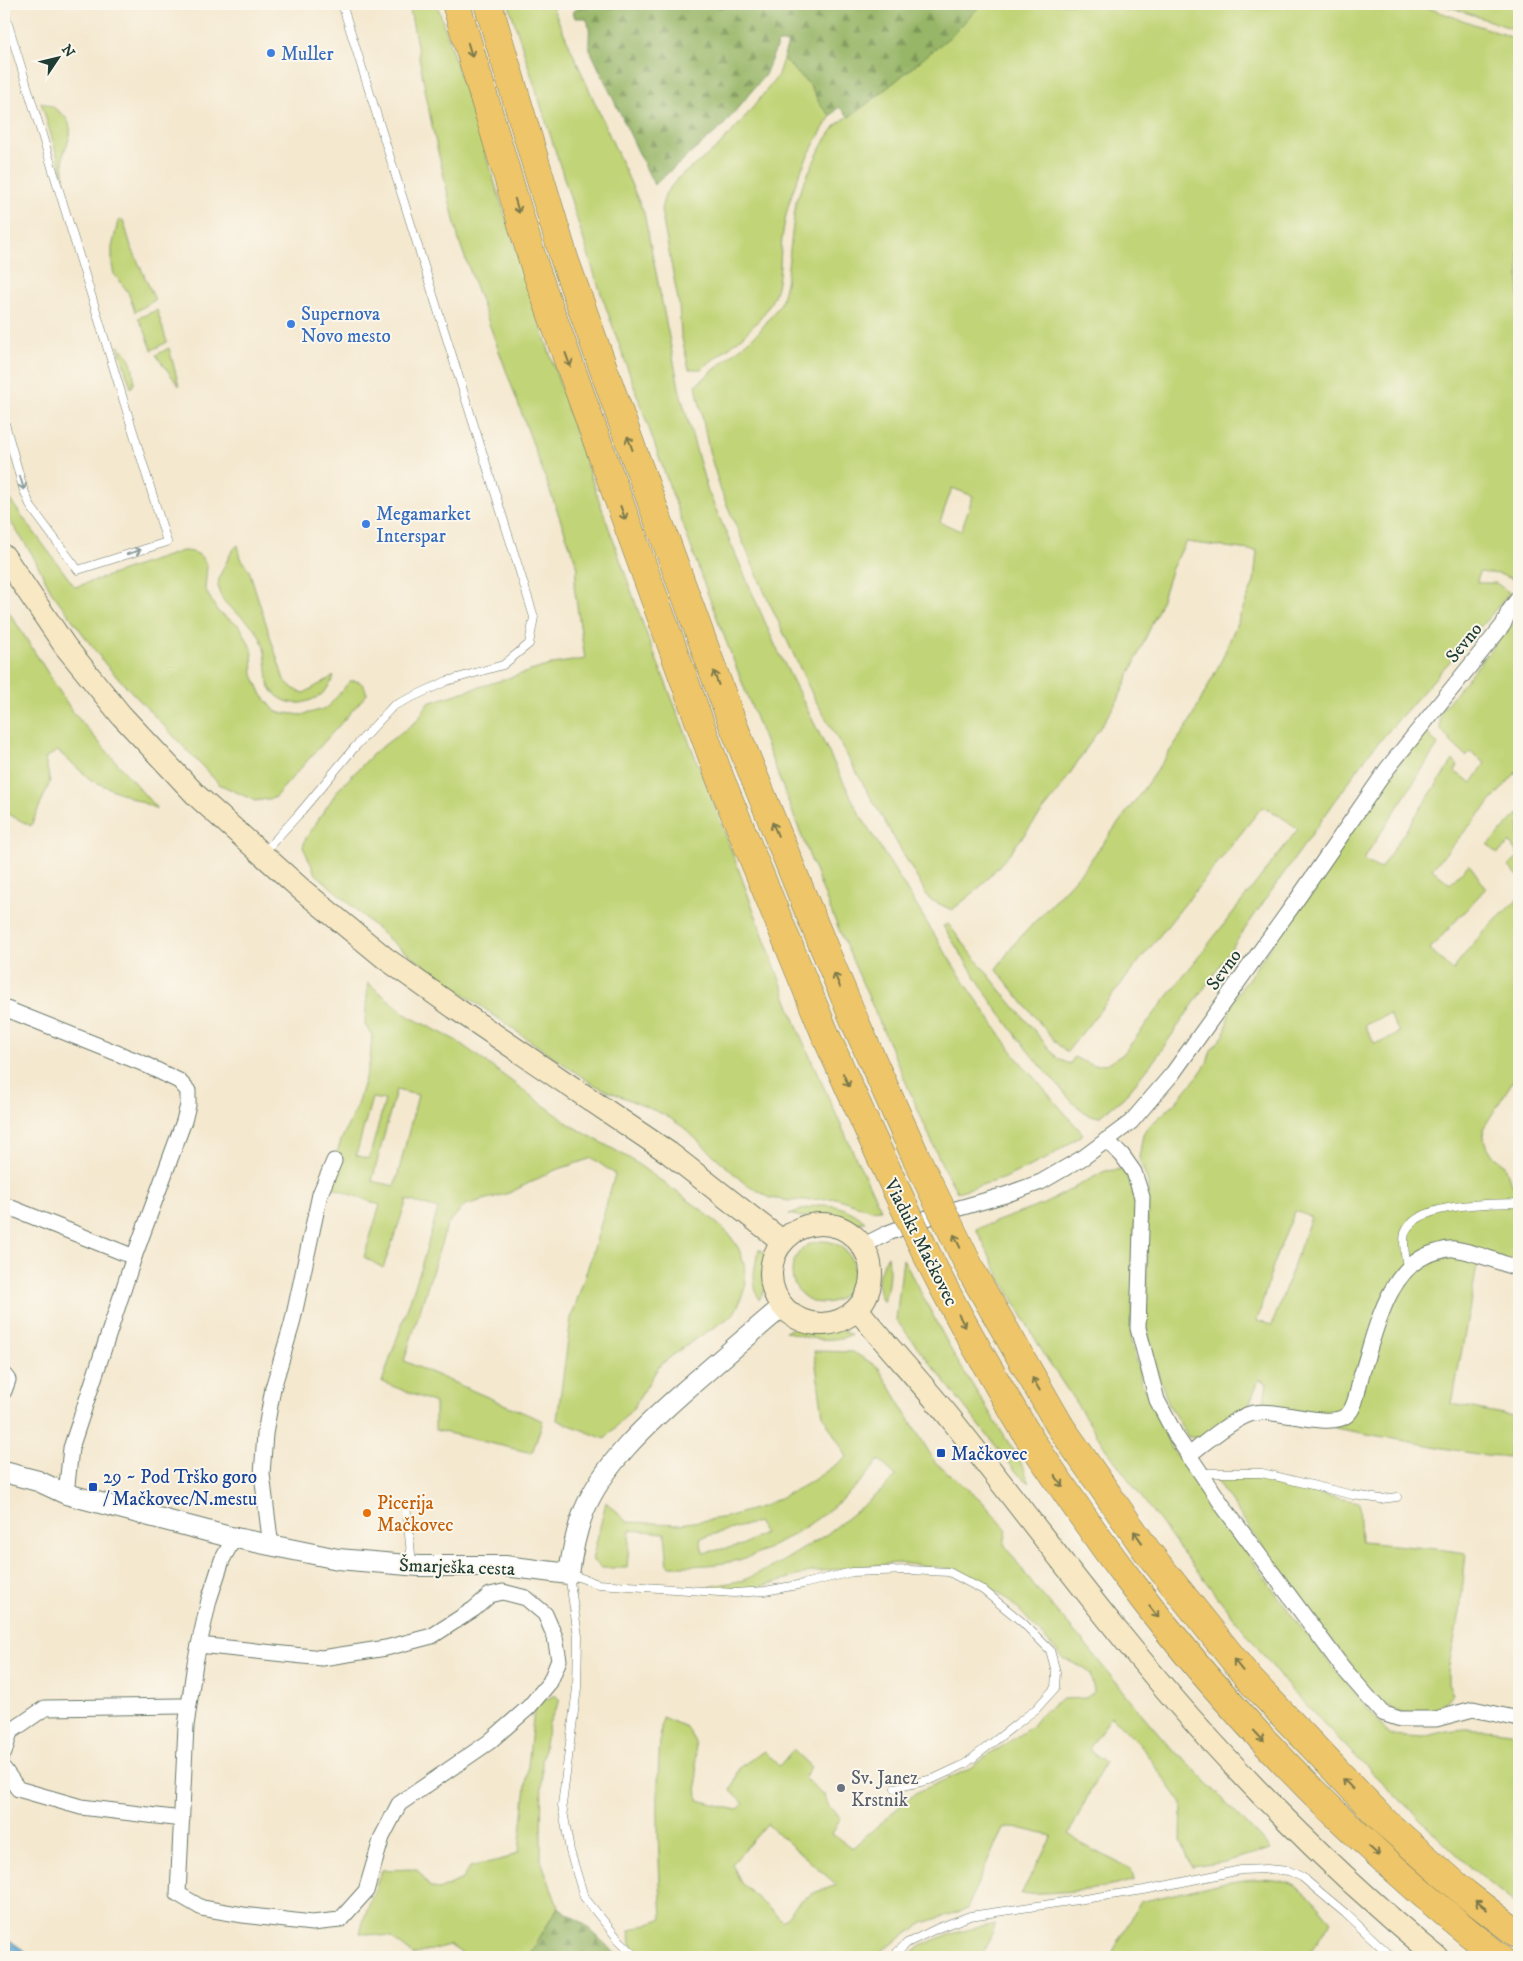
<svg xmlns="http://www.w3.org/2000/svg" width="1523" height="1961" font-family="'IM FELL DW Pica',serif">
<defs>
<pattern id="forest-firs" width="22" height="20" patternUnits="userSpaceOnUse" patternTransform="scale(1.25)"><rect width="22" height="20" fill="#98b668"/><path d="M5 1l3.5 6h-7zM16 11l3.5 6h-7z" fill="#7b9556"/></pattern>
<pattern id="water-rules" width="6" height="5" patternUnits="userSpaceOnUse" patternTransform="scale(1.25)"><rect width="6" height="5" fill="#5ea8d5"/><path d="M0 2.5h6" fill="none" stroke="#4d8aae"/></pattern>
</defs>
<rect width="100%" height="100%" fill="#fbf7ec"/>
<filter id="ink" filterUnits="userSpaceOnUse"><feTurbulence type="fractalNoise" baseFrequency=".02" numOctaves="2"/><feDisplacementMap in="SourceGraphic" scale="10" xChannelSelector="R" yChannelSelector="G"/><feConvolveMatrix kernelMatrix="1 2 1 2 8 2 1 2 1" color-interpolation-filters="sRGB"/></filter>
<filter id="wash" filterUnits="userSpaceOnUse"><feTurbulence type="fractalNoise" baseFrequency=".0096" numOctaves="4" result="noise"/><feDisplacementMap in="SourceGraphic" scale="20" xChannelSelector="R" yChannelSelector="G"/><feGaussianBlur stdDeviation="1.12" result="paint"/><feColorMatrix in="noise" values="0 0 0 0 0 0 0 0 0 0 0 0 0 0 0 0 0 1.4 0 .05"/><feComposite in="paint" operator="in"/></filter>
<g filter="url(#wash)">
<rect width="100%" height="100%" fill="#f4e8cf"/>
<g fill="#c1d477" stroke="#708856" fill-rule="evenodd">
<polygon points="409,4 437,4 578,441 649,641 716,809 801,1037 855,1156 881,1209 871,1210 836,1198 790,1201 770,1198 743,1182 683,1127 665,1115 594,1085 510,1027 393,943 315,873 303,847 306,838 338,790 375,752 418,720 428,703 553,664 585,659 574,586 578,568 459,241 432,126"/>
<polygon points="516,4 551,4 644,213 680,392 707,489 775,645 859,813 955,968 1016,1057 1083,1134 1048,1158 1002,1179 957,1192 943,1167 830,909 707,592 597,282 509,5"/>
<path d="M984,4H1417L1519,40V579L1518,581L1499,574L1479,572L1477,583H1496L1510,593L1370,752L1265,900L1156,1058L1123,1098L1101,1116H1090L1073,1103L1028,1051L993,1004L943,926L948,924L999,988L1058,1059L1070,1064L1074,1057C1095,1068 1103,1068 1123,1054L1298,829L1277,814L1262,807L1067,1052L1056,1043L996,969L1015,943L1083,870L1135,801L1188,725L1222,659L1254,582L1257,551L1186,542L1172,568L1159,608L1118,700L1058,792L1005,859L978,889L952,910L929,899L813,696L764,591L721,491L709,451L696,385L759,332L781,303L786,283L796,201L802,186L822,145L837,124L875,98L952,34L975,10ZM952,488L973,496L961,531L940,522Z"/>
<polygon points="1441,4 1519,4 1519,31"/>
<path d="M783,59L810,85L821,106L831,116C808,152 789,189 783,232C779,253 782,276 774,296C761,327 726,349 701,369H689L681,334L679,305L661,210L665,194L679,177L717,148L742,121L777,77Z"/>
<path d="M41,102C55,107 73,117 70,135C69,143 63,150 63,159C63,165 65,172 64,178Z"/>
<polygon points="123,220 131,246 155,300 135,312 128,292 114,274 112,265 112,248 118,221"/>
<polygon points="157,310 167,342 152,350 145,331 138,318"/>
<path d="M118,346C132,354 134,369 134,384L131,388Z"/>
<polygon points="169,348 179,386 156,355"/>
<path d="M4,492L75,587L182,551C195,551 202,554 207,566L205,589L218,612L240,626L252,650L253,675L262,695L276,712L302,715L327,708L350,681C361,680 364,684 367,694L274,798L255,801L219,784L106,665L51,591L32,554L4,512Z"/>
<path d="M238,545L241,558L249,570L284,680L294,689L304,693L334,676C328,691 320,698 305,702C291,707 272,697 268,682C267,679 268,674 267,671C266,659 265,644 258,634C245,610 203,605 224,567C228,559 231,550 238,545Z"/>
<polygon points="4,604 72,711 157,809 91,780 58,751 45,758 50,782 31,826 4,812"/>
<path d="M1519,618V769L1432,869L1450,884L1469,864L1486,888L1430,949L1453,971C1473,939 1494,923 1519,897V1071L1483,1129L1485,1143L1494,1157L1505,1165L1510,1181L1519,1195V1265L1487,1252L1412,1260L1349,1404L1341,1411L1332,1416L1263,1408L1267,1383L1259,1379L1248,1408L1202,1438L1188,1437L1169,1405L1158,1374L1146,1326L1148,1182L1139,1158L1143,1134L1146,1129L1175,1103L1198,1076L1207,1063L1211,1050L1225,1034L1231,1003L1424,729L1438,745L1363,860L1380,869L1453,760L1458,765L1455,772L1472,783L1485,763L1470,752L1466,756L1452,743L1440,728V712L1506,631ZM1389,1014L1399,1032L1384,1041L1374,1043L1365,1025ZM1295,1211L1311,1217L1272,1325L1257,1321L1275,1259Z"/>
<polygon points="1519,813 1519,877 1508,866 1519,856 1510,843 1497,854 1488,845"/>
<path d="M368,983L408,1016L457,1041L572,1126L629,1158L702,1210L729,1234L739,1249L744,1265L746,1284L740,1302L733,1315L681,1349L659,1366L634,1407L605,1439L557,1420L571,1318L593,1252L615,1174L592,1158L553,1171L509,1193L465,1205L447,1225L404,1361L543,1421L532,1453L435,1430V1403L382,1382L418,1277L438,1209L407,1200L383,1268L364,1257L380,1205L325,1185L342,1138L356,1108L370,1061L372,1035L365,1025ZM396,1090L418,1095L395,1186L372,1181ZM372,1098L385,1100L369,1159L356,1155Z"/>
<polygon points="1124,1169 1133,1192 1135,1212 1131,1341 1142,1383 1172,1449 1299,1625 1390,1735 1423,1737 1446,1731 1464,1729 1486,1729 1510,1732 1519,1739 1519,1907 1470,1867 1365,1766 1291,1690 1176,1544 1109,1453 1045,1356 1000,1277 976,1229 1044,1204 1105,1171"/>
<path d="M817,1205C836,1204 851,1209 865,1222L851,1223L835,1218L821,1216L801,1217L789,1214Z"/>
<circle cx="823" cy="1272" r="31"/>
<path d="M759,1249L766,1255L767,1286L759,1300C751,1281 754,1268 759,1249Z"/>
<path d="M1461,1255L1478,1261L1452,1404L1513,1416L1509,1457L1476,1454L1335,1428L1401,1284C1421,1266 1433,1259 1461,1255Z"/>
<path d="M888,1256C890,1273 889,1286 883,1302C874,1283 877,1273 888,1256Z"/>
<polygon points="903,1259 955,1357 1021,1463 1030,1483 1018,1474 896,1320"/>
<path d="M800,1326L815,1330L835,1327L851,1335C829,1343 807,1339 785,1331Z"/>
<path d="M814,1351L853,1352L878,1367L935,1462L981,1500L1007,1530L1004,1544L1034,1586L1080,1638L1130,1700L1172,1749L1191,1766L1271,1849L1224,1862L1192,1867L1181,1842L1182,1804L1141,1746L1111,1716L1089,1749L1105,1762L1069,1834L1083,1845L1131,1869L1134,1880C1098,1892 1059,1892 1021,1894L1052,1836L1014,1827L1003,1829L988,1860L967,1909L923,1923L873,1957H645L632,1949L629,1931L662,1918C658,1852 655,1783 662,1717L686,1727L695,1742L698,1800L737,1810L744,1803L731,1791L740,1767L764,1751L779,1766L793,1750L811,1767L804,1778L825,1796L829,1807L841,1818L832,1834L852,1848L915,1793L965,1771L1031,1727L1042,1713L1063,1699L1086,1698L1094,1691L1090,1673L1082,1667L1064,1659L1022,1613L1006,1598L981,1581L952,1569L897,1563L811,1572L752,1589L726,1590L709,1587L744,1580L780,1563L827,1534L880,1492L896,1476L879,1460C852,1498 794,1539 751,1556C725,1566 695,1566 668,1566L665,1533L630,1530L627,1568H602L592,1560L606,1502L627,1522L680,1524L727,1517L764,1506L809,1483L847,1457L823,1416ZM757,1522L764,1533L742,1545L703,1553L700,1538ZM767,1824L837,1885L816,1892L800,1901L783,1921L742,1884L732,1864Z"/>
<path d="M1220,1476L1264,1479L1332,1497L1359,1502L1361,1542L1437,1549L1466,1553L1460,1612L1448,1670V1684L1453,1694C1439,1712 1413,1719 1392,1709C1375,1700 1362,1679 1350,1664C1305,1608 1264,1548 1222,1489L1217,1480Z"/>
<polygon points="555,1695 560,1700 549,1723 542,1760 541,1860 558,1907 528,1957 468,1957 449,1945 413,1955 391,1937 360,1933 365,1915 382,1870 417,1869 429,1886 439,1890 462,1879 470,1867 507,1858 519,1852 534,1709 545,1700"/>
<path d="M1253,1879C1299,1879 1304,1889 1332,1921L1305,1957H1110L1140,1902L1221,1883Z"/>
<path d="M996,1924L981,1957H905C931,1936 964,1930 996,1924Z"/>
</g>
<g fill="url(#forest-firs)" stroke="#5c7a4e">
<path d="M583,4H984C971,13 962,26 951,36C917,63 884,92 849,117L839,107L831,116L821,106L810,85L783,59L788,43H778L765,75L723,126L654,185L591,52C586,39 593,31 586,18H575L573,12Z"/>
<polygon points="558,1907 584,1924 619,1957 528,1957"/>
</g>
<polygon fill="url(#water-rules)" stroke="#3e7284" points="4,1936 33,1957 4,1957"/>
</g>
<g filter="url(#ink)">
<g fill="none" stroke-linecap="round" stroke-linejoin="round">
<defs>
<g id="service">
<polyline points="4,11 167,542 78,570 31,507 23,488 4,420"/>
<polyline points="263,853 298,815 354,748 393,706 447,681 503,665 529,644 534,617 342,4"/>
<path d="M1407,1268C1406,1258 1402,1244 1405,1233C1416,1202 1491,1204 1519,1203"/>
<polyline points="1200,1473 1262,1473 1353,1495 1381,1499 1397,1497"/>
<polyline points="406,1505 412,1564"/>
<polyline points="569,1574 578,1636 577,1688 562,1805 570,1851 584,1897 619,1940 637,1957"/>
<polyline points="570,1574 598,1584 734,1593 765,1591 803,1584 852,1572 909,1570 949,1572 983,1590 1022,1622 1050,1650 1056,1672 1055,1688 1036,1709 965,1764 933,1779 895,1788"/>
<polyline points="892,1957 907,1943 938,1928 970,1916 1144,1890 1241,1870 1267,1869 1289,1871 1302,1877 1345,1913 1392,1957"/>
</g>
<g id="minor">
<polyline points="4,1008 142,1063 179,1081 188,1091 188,1105 184,1121 134,1257 71,1448 66,1494"/>
<polyline points="1106,1140 1122,1155 1134,1172 1142,1197 1138,1328 1157,1400 1176,1436 1225,1509 1343,1668 1382,1713 1400,1719 1436,1719 1473,1709 1519,1719"/>
<polyline points="4,1205 134,1257"/>
<polyline points="862,1246 888,1233 935,1215 1005,1195 1041,1182 1084,1157 1131,1122 1173,1073 1296,901 1387,769 1503,625 1509,611 1519,597"/>
<polyline points="4,1375 8,1380 4,1391"/>
<path d="M1188,1456C1203,1444 1236,1416 1254,1413C1278,1408 1329,1430 1347,1415C1357,1406 1358,1386 1362,1373C1375,1333 1388,1264 1436,1252C1441,1251 1448,1248 1454,1249C1476,1252 1498,1262 1519,1269"/>
<polyline points="271,1547 262,1474 265,1434 273,1388 292,1324 320,1194 334,1161"/>
<polyline points="199,1645 322,1658 386,1648 432,1636 474,1609 490,1595 503,1592 526,1598 545,1614 555,1637 559,1660 550,1682 529,1707 489,1742 399,1804 382,1837 366,1891 340,1920 312,1923 243,1915 202,1908 178,1894 186,1726 195,1663 209,1600 222,1560 234,1538"/>
<polyline points="4,1753 10,1732 45,1708 181,1706"/>
<polyline points="4,1769 18,1789 81,1807 182,1819"/>
</g>
<path id="tertiary" d="M4,1472L38,1481L66,1494L226,1536L338,1559L419,1566H505L569,1574C572,1552 576,1531 584,1511C603,1465 645,1426 681,1394C715,1364 749,1335 783,1306"/>
<g id="secondary">
<polyline points="4,556 65,646 121,715 197,796 301,889 385,958 455,1008 669,1153 782,1241"/>
<circle cx="821" cy="1274" r="50"/>
<path d="M857,1309C887,1346 920,1381 951,1419C1037,1527 1119,1640 1212,1742C1282,1819 1357,1891 1437,1957"/>
</g>
<g id="motorway">
<polyline points="456,4 536,271 600,449 720,778 826,1036"/>
<polyline points="488,4 565,261 630,443 732,722 807,907 856,1024"/>
<polyline points="1060,1426 1147,1551 1250,1680 1385,1822 1466,1894 1519,1935"/>
<path d="M1031,1441C1063,1487 1094,1535 1129,1580C1235,1721 1360,1847 1499,1957"/>
</g>
</defs>
<use href="#service" stroke="#6a796a" stroke-width="9"/>
<use href="#minor" stroke="#6a796a" stroke-width="17"/>
<use href="#tertiary" stroke="#6a796a" stroke-width="22"/>
<use href="#secondary" stroke="#6a796a" stroke-width="24"/>
<use href="#motorway" stroke="#6a796a" stroke-width="29"/>
<use href="#service" stroke="#fff" stroke-width="8"/>
<use href="#minor" stroke="#fff" stroke-width="15"/>
<use href="#tertiary" stroke="#fff" stroke-width="20"/>
<use href="#secondary" stroke="#f8e8c3" stroke-width="22"/>
<use href="#motorway" stroke="#eec569" stroke-width="28"/>
<defs>
<g id="motorway-bridge">
<polyline points="856,1024 916,1157 973,1274 1060,1426"/>
<path d="M826,1036C861,1114 896,1192 934,1269C964,1328 997,1384 1031,1441"/>
</g>
</defs>
<use href="#motorway-bridge" stroke="#6a796a" stroke-width="29" stroke-linecap="butt"/>
<use href="#motorway-bridge" stroke="#eec569" stroke-width="28"/>
</g>
<defs><path id="oneway-shaft" d="M-6 0H5M1.5-3L5.5 0L1.5 3" fill="none" stroke-width="1.6" stroke-linecap="round" stroke-linejoin="round" transform="scale(1.25)"/></defs>
<g stroke="#7c7a4c">
<use href="#oneway-shaft" transform="translate(470 50) rotate(73)"/>
<use href="#oneway-shaft" transform="translate(517 206) rotate(73)"/>
<use href="#oneway-shaft" transform="translate(568 360) rotate(70)"/>
<use href="#oneway-shaft" transform="translate(630 443) rotate(-110)"/>
<use href="#oneway-shaft" transform="translate(623 513) rotate(70)"/>
<use href="#oneway-shaft" transform="translate(716 678) rotate(-110)"/>
<use href="#oneway-shaft" transform="translate(775 829) rotate(-112)"/>
<use href="#oneway-shaft" transform="translate(837 980) rotate(-113)"/>
<use href="#oneway-shaft" transform="translate(846 1080) rotate(66)"/>
<use href="#oneway-shaft" transform="translate(957 1241) rotate(-116)"/>
<use href="#oneway-shaft" transform="translate(962 1321) rotate(62)"/>
<use href="#oneway-shaft" transform="translate(1036 1384) rotate(-120)"/>
<use href="#oneway-shaft" transform="translate(1059 1481) rotate(55)"/>
<use href="#oneway-shaft" transform="translate(1138 1537) rotate(-125)"/>
<use href="#oneway-shaft" transform="translate(1154 1612) rotate(51)"/>
<use href="#oneway-shaft" transform="translate(1238 1665) rotate(-128)"/>
<use href="#oneway-shaft" transform="translate(1259 1736) rotate(47)"/>
<use href="#oneway-shaft" transform="translate(1348 1784) rotate(-134)"/>
<use href="#oneway-shaft" transform="translate(1374 1851) rotate(42)"/>
<use href="#oneway-shaft" transform="translate(1481 1905) rotate(-142)"/>
</g>
<g stroke="#8f9e9a">
<use href="#oneway-shaft" transform="translate(22 483) rotate(73)"/>
<use href="#oneway-shaft" transform="translate(134 552) rotate(-17)"/>
</g>
</g>
<g fill="#3f7fe0" stroke="#fbf7ec" stroke-width="2">
<circle cx="271" cy="53" r="5"/>
<circle cx="291" cy="324" r="5"/>
<circle cx="366" cy="524" r="5"/>
</g>
<g fill="#1a4fb4" stroke="#fbf7ec" stroke-width="2">
<rect x="936" y="1448" width="10" height="10" rx="2.5"/>
<rect x="88" y="1482" width="10" height="10" rx="2.5"/>
</g>
<circle fill="#e8710a" stroke="#fbf7ec" stroke-width="2" cx="367" cy="1513" r="5"/>
<circle fill="#6b7280" stroke="#fbf7ec" stroke-width="2" cx="841" cy="1788" r="5"/>
<g text-anchor="middle" stroke-width="4" stroke-linejoin="round" paint-order="stroke">
<g font-size="19" fill="#366cbe" stroke="#fbf7ec" text-anchor="start">
<text x="281" y="60">Muller</text>
<text x="301" y="320">Supernova<tspan x="301" dy="22">Novo mesto</tspan></text>
<text x="376" y="520">Megamarket<tspan x="376" dy="22">Interspar</tspan></text>
</g>
<g font-size="19" fill="#1f3d34" stroke="#fbf7ec">
<text transform="translate(1463 642) rotate(-51)" y="7">Sevno</text>
<text transform="translate(1223 969) rotate(-54)" y="7">Sevno</text>
<text transform="translate(922 1242) rotate(63)" y="7">Viadukt Mačkovec</text>
<text transform="translate(457 1566) rotate(2)" y="7">Šmarješka cesta</text>
</g>
<g font-size="19" fill="#164399" stroke="#fbf7ec" text-anchor="start">
<text x="951" y="1460">Mačkovec</text>
<text x="103" y="1483">29 ~ Pod Trško goro<tspan x="103" dy="22">/ Mačkovec/N.mestu</tspan></text>
</g>
<g font-size="19" fill="#c56008" stroke="#fbf7ec" text-anchor="start">
<text x="377" y="1509">Picerija<tspan x="377" dy="22">Mačkovec</tspan></text>
</g>
<g font-size="19" fill="#5b616d" stroke="#fbf7ec" text-anchor="start">
<text x="851" y="1784">Sv. Janez<tspan x="851" dy="22">Krstnik</tspan></text>
</g>
</g>
<rect width="1523" height="1961" fill="none" stroke="#fbf7ec" stroke-width="20"/>
<g transform="translate(58 58) rotate(55)" stroke="#fbf7ec" stroke-width="4" paint-order="stroke">
<path d="M0-4L9 19L0 12L-9 19Z" fill="#1f3d34"/>
<text y="-8" font-size="14" font-weight="bold" text-anchor="middle" fill="#1f3d34">N</text>
</g>
</svg>
